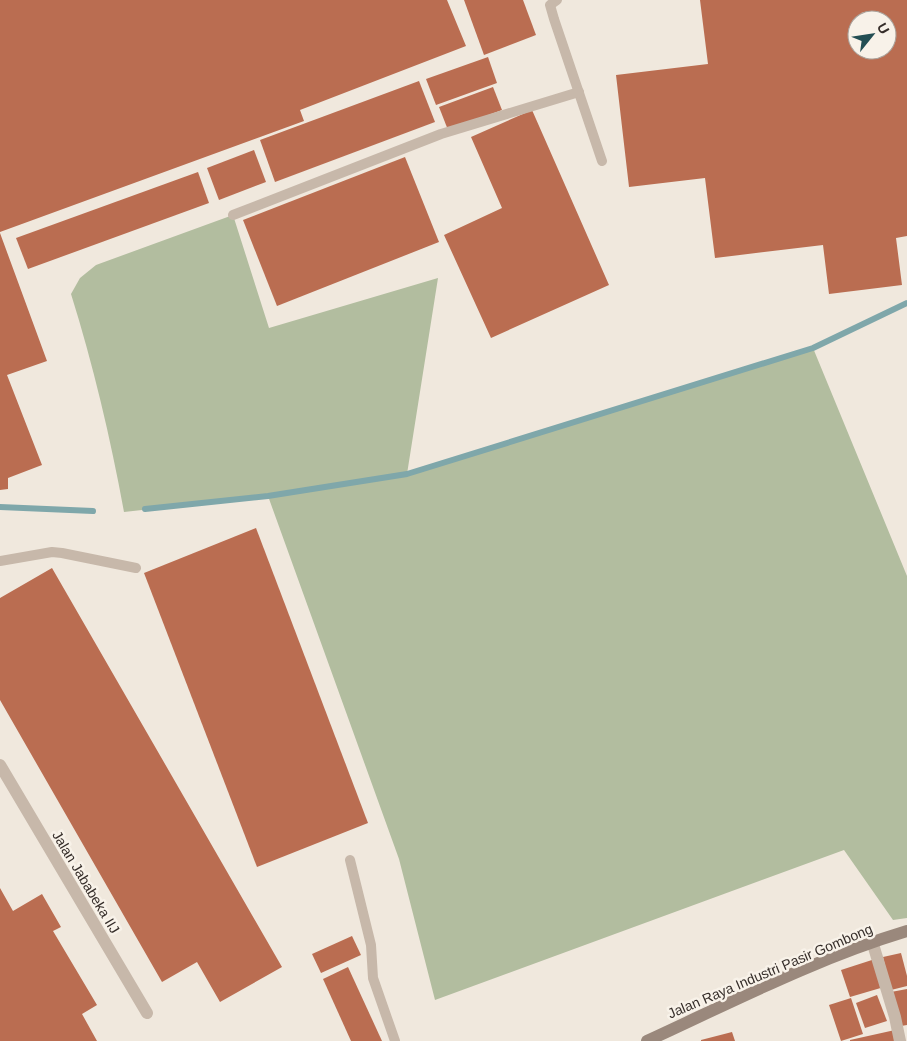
<svg xmlns="http://www.w3.org/2000/svg" width="907" height="1041" font-family="Arial,sans-serif">
<rect width="100%" height="100%" fill="#f0e8dd"/>
<path fill="#b2bd9f" d="M233,215L269,328L438,278L407,474L813,348L907,576V918L893,920L844,850L435,1000L399,859L268,496L124,512C111,440 93,364 71,294L80,278L96,265Z"/>
<g fill="none" stroke-linecap="round" stroke-linejoin="round">
<g stroke="#7fa7aa" stroke-width="6">
<polyline points="0,507 93,511"/>
<polyline points="145,509 268,496 407,474 813,348 907,303"/>
</g>
</g>
<g fill="#ba6d51" fill-rule="evenodd">
<polygon points="0,0 447,0 466,46 300,110 304,121 0,232"/>
<polygon points="464,0 523,0 536,35 484,55"/>
<path d="M700,0H907V236L896,238L902,285L829,294L823,245L715,258L705,178L629,187L616,75L708,64ZM857,20H887V50H857Z"/>
<polygon points="488,57 497,83 436,105 426,79"/>
<polygon points="419,81 435,122 275,182 260,140"/>
<polygon points="493,87 502,110 448,130 439,107"/>
<polygon points="532,110 609,285 491,338 444,235 502,208 471,137"/>
<polygon points="254,150 266,182 219,200 207,168"/>
<polygon points="405,157 439,242 277,306 243,220"/>
<polygon points="198,172 209,203 28,269 16,238"/>
<polygon points="0,233 47,361 7,375 42,465 8,478 8,489 0,490"/>
<polygon points="256,528 368,823 257,867 144,573"/>
<polygon points="52,568 282,967 220,1002 197,962 162,982 0,700 0,598"/>
<polygon points="0,888 13,911 42,894 61,927 53,931 97,1005 82,1014 97,1041 0,1041"/>
<polygon points="352,936 361,955 321,973 312,954"/>
<polygon points="901,953 907,976 907,986 891,990 883,957"/>
<polygon points="875,959 884,987 850,997 841,970"/>
<polygon points="348,967 382,1041 351,1041 323,979"/>
<polygon points="907,989 907,1025 901,1026 891,992"/>
<polygon points="877,995 887,1021 865,1028 856,1003"/>
<polygon points="851,998 863,1034 841,1041 829,1005"/>
<polygon points="895,1030 898,1041 850,1041 850,1040"/>
<polygon points="732,1032 735,1041 701,1041 701,1040"/>
</g>
<g fill="none" stroke-linecap="round" stroke-linejoin="round">
<g stroke="#c7b8aa" stroke-width="10">
<polyline points="557,0 550,5 554,19 602,161"/>
<polyline points="233,215 441,134 579,92"/>
<polyline points="0,561 52,552 62,553 136,568"/>
<polyline points="350,860 371,945 373,978 395,1041"/>
</g>
<g stroke="#c7b8aa" stroke-width="12">
<polyline points="0,765 147,1013"/>
<polyline points="872,941 895,1017 900,1041"/>
</g>
<path stroke="#9a887c" stroke-width="12" d="M647,1041C732,1002 817,958 907,931"/>
</g>
<g text-anchor="middle" stroke-width="5" stroke-linejoin="round" paint-order="stroke">
<g font-size="14" fill="#352d29" stroke="#f8f2e9">
<text transform="translate(86 882) rotate(59)" y="5">Jalan Jababeka IIJ</text>
<text transform="translate(770 971) rotate(-23)" y="5">Jalan Raya Industri Pasir Gombong</text>
</g>
</g>
<g transform="translate(872 35) rotate(60)"><circle r="24" fill="#f8f2e9" stroke="#aaa39c"/>
<path d="M0-4L9 19L0 12L-9 19Z" fill="#234e53"/>
<text y="-8" font-size="14" font-weight="bold" text-anchor="middle" fill="#352d29">U</text>
</g>
</svg>
